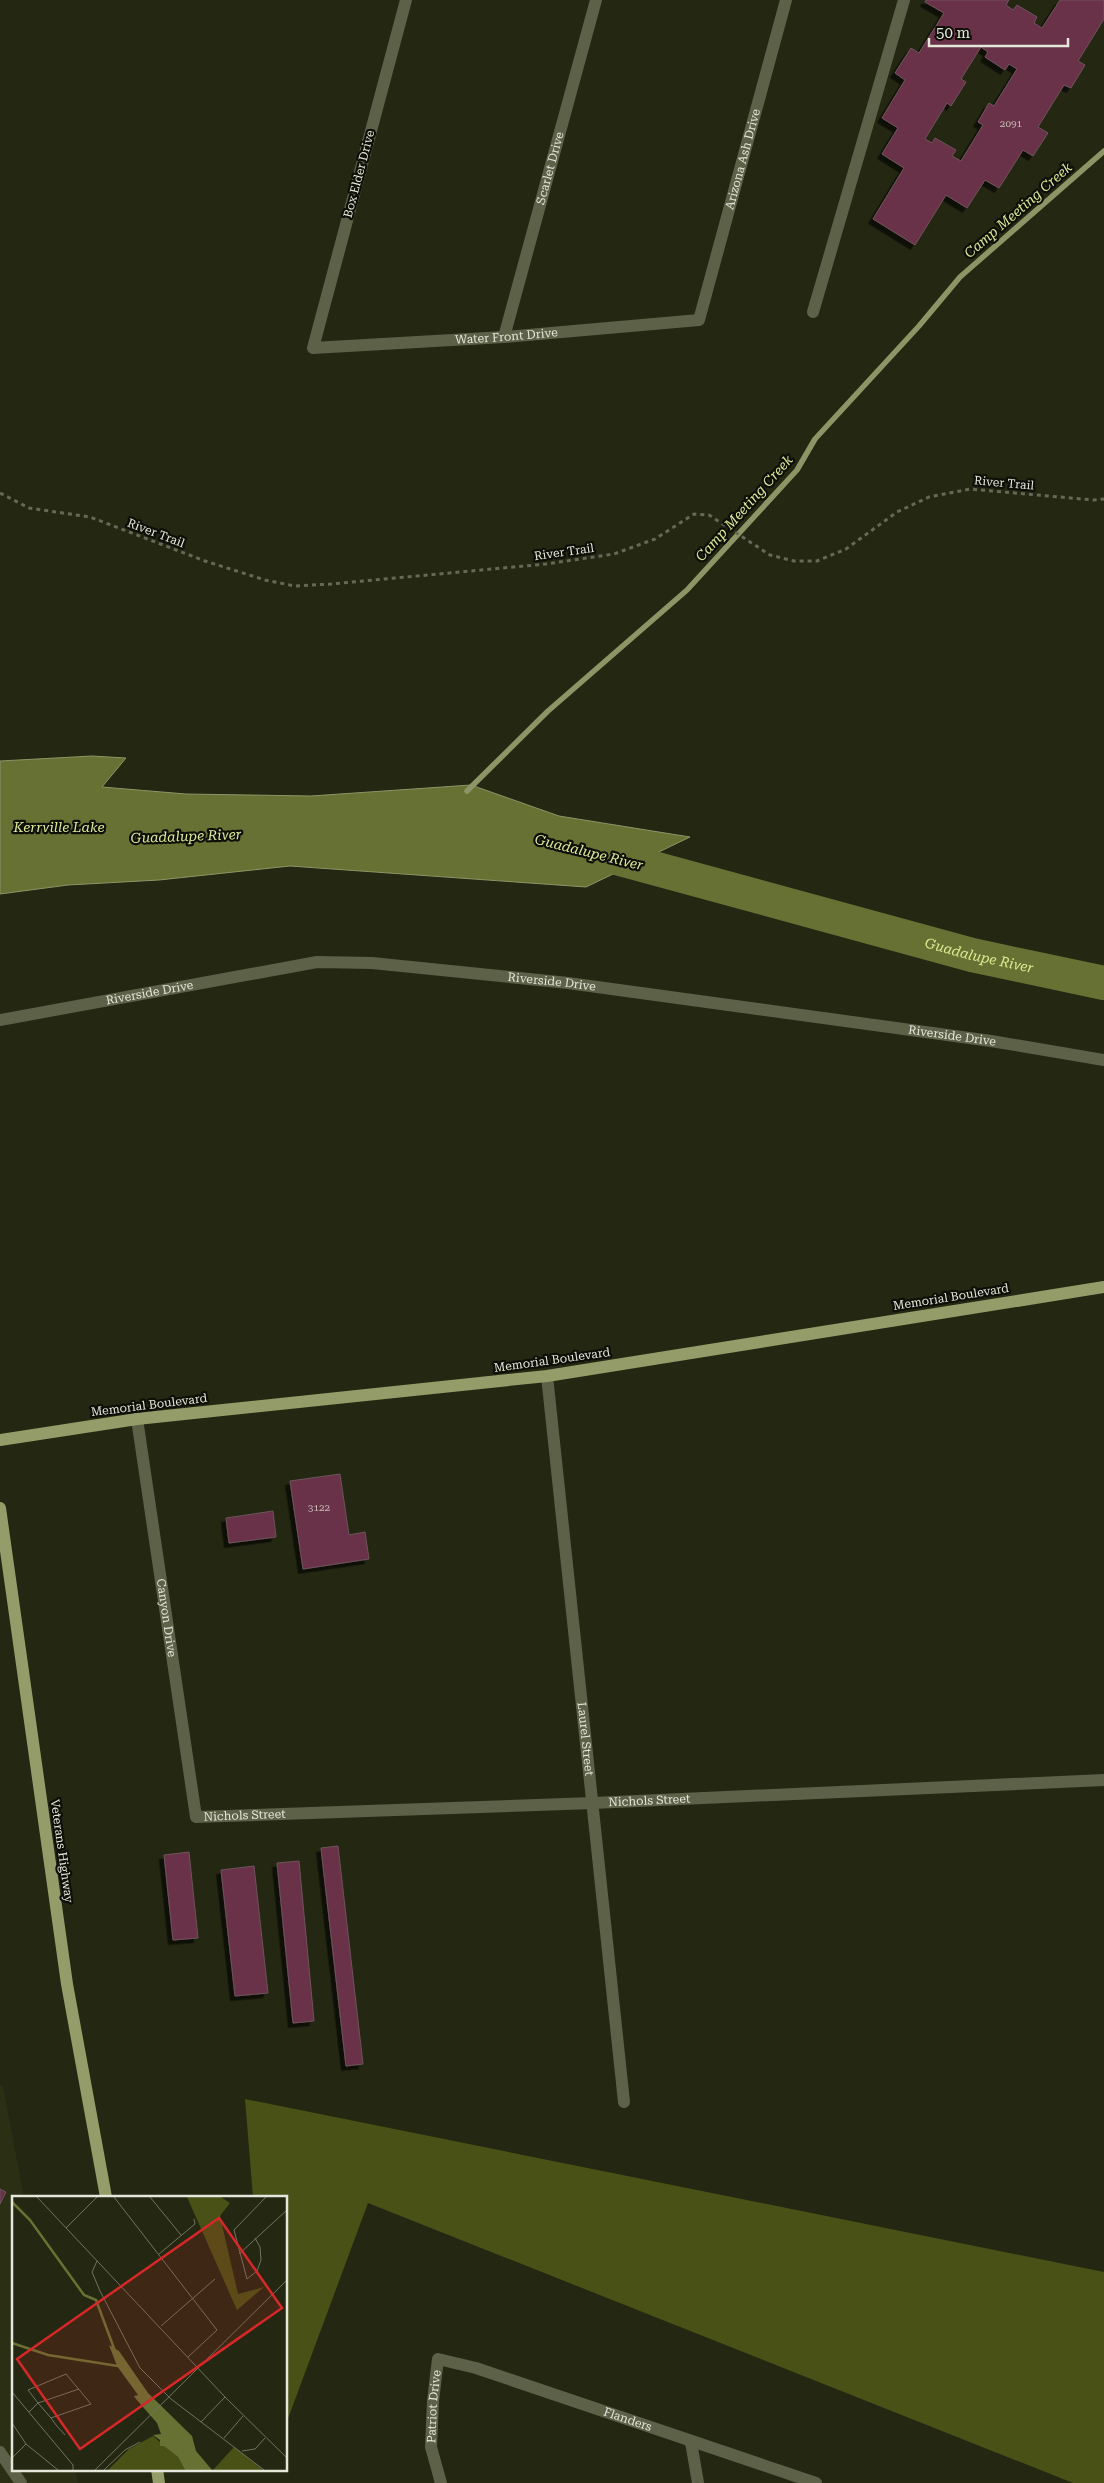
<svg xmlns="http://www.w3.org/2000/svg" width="1104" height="2483" font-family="'Roboto Serif',serif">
<defs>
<filter id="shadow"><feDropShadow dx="-4.5" dy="4.5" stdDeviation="0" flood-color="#0009"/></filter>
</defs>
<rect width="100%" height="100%" fill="#242712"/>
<polygon fill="#2b2f13" points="0,2085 3,2086 24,2197 14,2197 14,2469 75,2469 78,2483 0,2483"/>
<polygon fill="#495116" points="245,2099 1104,2272 1104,2483 1073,2483 368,2203 286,2424 286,2197 253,2197"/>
<polygon fill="#687134" stroke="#8d9466" points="92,756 126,758 102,787 186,794 311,796 471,785 559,816 690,837 586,887 290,866 159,880 68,885 0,894 0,761"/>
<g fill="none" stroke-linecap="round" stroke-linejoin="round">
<polyline stroke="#8d9466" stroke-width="5.5" points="467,791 548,711 687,590 797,470 815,439 919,326 960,277 1104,151"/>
<path stroke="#687134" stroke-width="34" id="s1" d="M591,851L972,955L1104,983"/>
</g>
<g fill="#6a3148" stroke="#6e545d" fill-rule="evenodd" filter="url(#shadow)">
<path d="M926,0H1009L1006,5L1013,10L1017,5L1037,17L1034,23L1042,28L1060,0H1104V19L1078,61L1085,65L1071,88L1064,85L1038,127L1048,133L1033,156L1023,150L999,188L985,180L967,208L946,195L915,245L873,219L904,168L882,154L898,128L882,118L905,80L895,73L911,48L919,53L944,13L925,2ZM981,47L988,52L985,57L1005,70L1009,64L1017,69L994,106L989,103L978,122L983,125L961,161L952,156L956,150L935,138L932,143L925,139L947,103L951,106L966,82L961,79Z"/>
<polygon points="340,1474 349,1535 365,1532 369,1559 303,1569 290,1481"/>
<polygon points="273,1511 276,1537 229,1543 226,1518"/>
<polygon points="338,1846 363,2064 346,2066 321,1848"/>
<polygon points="189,1852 198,1938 173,1940 164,1855"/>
<polygon points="299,1861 314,2021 293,2023 277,1863"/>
<polygon points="254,1866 268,1993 235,1996 221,1870"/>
<polygon points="0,2189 6,2192 0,2204"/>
</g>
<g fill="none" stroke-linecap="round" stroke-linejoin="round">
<polyline stroke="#666957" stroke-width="3" stroke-dasharray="4 4" stroke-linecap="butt" points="0,493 29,508 90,517 205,561 265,580 295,586 331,584 546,564 614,554 655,539 694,514 709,515 770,555 794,561 817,561 846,549 897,512 929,497 970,489 1093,500 1104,499"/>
<g stroke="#5c6148" stroke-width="12">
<path id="s2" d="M406,0L313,348L504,337L699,320L786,0"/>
<polyline points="813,312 904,0"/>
<path id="s3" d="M504,337L596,0"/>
<path id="s4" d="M0,1020L317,962L372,963L568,983L991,1041L1104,1060"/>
<path id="s5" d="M547,1376L624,2102"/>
<path id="s6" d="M137,1419L196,1817L593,1803L1104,1780"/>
<polyline points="691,2442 698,2483"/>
<polyline points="0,2452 21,2483"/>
<path id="s7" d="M441,2483L431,2447L433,2401L438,2359L476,2368L816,2483"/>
</g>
<g stroke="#949d69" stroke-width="12">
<polyline points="0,1440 137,1419 547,1376 1104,1287"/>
<polyline points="0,1508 67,1984 106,2197"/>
<polyline points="157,2469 159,2483"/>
</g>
</g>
<g text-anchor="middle" stroke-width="4.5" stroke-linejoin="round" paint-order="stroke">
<g font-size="10" fill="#c6bab5">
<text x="1011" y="127">2091</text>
<text x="319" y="1511">3122</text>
</g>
<g font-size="12" fill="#e4e7d9" stroke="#0e0f07">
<text dy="4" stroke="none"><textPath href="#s2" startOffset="914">Arizona Ash Drive</textPath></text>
<text dy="4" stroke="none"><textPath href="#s3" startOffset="175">Scarlet Drive</textPath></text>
<text transform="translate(359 174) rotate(-75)" y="4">Box Elder Drive</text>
<text dy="4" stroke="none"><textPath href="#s2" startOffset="554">Water Front Drive</textPath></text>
<text transform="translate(1004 483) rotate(5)" y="4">River Trail</text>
<text transform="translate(156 533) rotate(21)" y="4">River Trail</text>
<text transform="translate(564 552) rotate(-8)" y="4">River Trail</text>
<text dy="4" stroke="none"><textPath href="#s4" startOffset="558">Riverside Drive</textPath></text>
<text dy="4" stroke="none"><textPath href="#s4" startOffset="152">Riverside Drive</textPath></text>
<text dy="4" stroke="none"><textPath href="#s4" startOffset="962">Riverside Drive</textPath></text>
<text transform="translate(951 1297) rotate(-9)" y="4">Memorial Boulevard</text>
<text transform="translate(552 1360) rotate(-8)" y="4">Memorial Boulevard</text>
<text transform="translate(149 1405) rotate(-7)" y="4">Memorial Boulevard</text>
<text dy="4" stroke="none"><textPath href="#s6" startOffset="201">Canyon Drive</textPath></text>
<text dy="4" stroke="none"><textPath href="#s5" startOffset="365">Laurel Street</textPath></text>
<text dy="4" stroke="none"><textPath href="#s6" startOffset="856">Nichols Street</textPath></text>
<text dy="4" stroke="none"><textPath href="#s6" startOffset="451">Nichols Street</textPath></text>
<text transform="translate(62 1851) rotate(82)" y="4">Veterans Highway</text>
<text dy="4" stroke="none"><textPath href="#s7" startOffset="78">Patriot Drive</textPath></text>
<text dy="4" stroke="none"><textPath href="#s7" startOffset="325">Flanders</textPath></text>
</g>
<g font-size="14" font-style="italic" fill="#dceb91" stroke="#0e0f07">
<text transform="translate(1018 210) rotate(-41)" y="5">Camp Meeting Creek</text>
<text transform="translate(744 508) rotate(-48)" y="5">Camp Meeting Creek</text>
<text x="59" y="832">Kerrville Lake</text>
<text transform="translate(186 836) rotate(-2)" y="5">Guadalupe River</text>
<text transform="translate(589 852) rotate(14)" y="5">Guadalupe River</text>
<text dy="5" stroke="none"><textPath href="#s1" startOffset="402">Guadalupe River</textPath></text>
</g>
</g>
<g transform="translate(12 2196)">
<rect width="275" height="275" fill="#242712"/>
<path d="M175,1H209L218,7L208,20L226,98L252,91L225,114ZM141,240L166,261L173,274H96L117,253ZM222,251L251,274H201Z" fill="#495116"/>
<path d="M97,149L107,155L136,197L180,240L184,255L200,274H173L166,261L152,250H148V244L141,239L149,238L145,227L124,203L122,200L126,199L105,170Z" fill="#687134"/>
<path fill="none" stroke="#687134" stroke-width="2.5" d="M0,6L18,24L72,99L84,104L103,155M0,147L36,159L106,170"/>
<path fill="none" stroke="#717462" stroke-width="1" d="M25,1L213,201L275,262M102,1L205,134L176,161M138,1L169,39M54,32L85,1M243,42L248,51L249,64L245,75L235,83L222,34L254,1M147,58L183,28L182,23M227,58L275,14M85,65L80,76L88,95L128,172L159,203L252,274M149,130L203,83M0,196L61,269V274M17,216L26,207L67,193M39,222L79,208L54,178L16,194L26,207L39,222L44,229L53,239M189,226L213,201M0,227L14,248L46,274M212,242L231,220M230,255L243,253L253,242M0,262L14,248M83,274L275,84M92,274L113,254L128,246"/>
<path fill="#d62828" fill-opacity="0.15" stroke="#d62828" stroke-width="2.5" d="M207,22L270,112L68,253L5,163Z"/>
<rect width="275" height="275" fill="none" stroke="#e4e7d9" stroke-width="2.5"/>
</g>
<path d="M929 38v8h139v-8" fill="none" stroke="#e4e7d9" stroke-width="2.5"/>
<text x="936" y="38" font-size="15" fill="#e4e7d9" stroke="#0e0f07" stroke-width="4" paint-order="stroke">50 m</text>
</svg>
